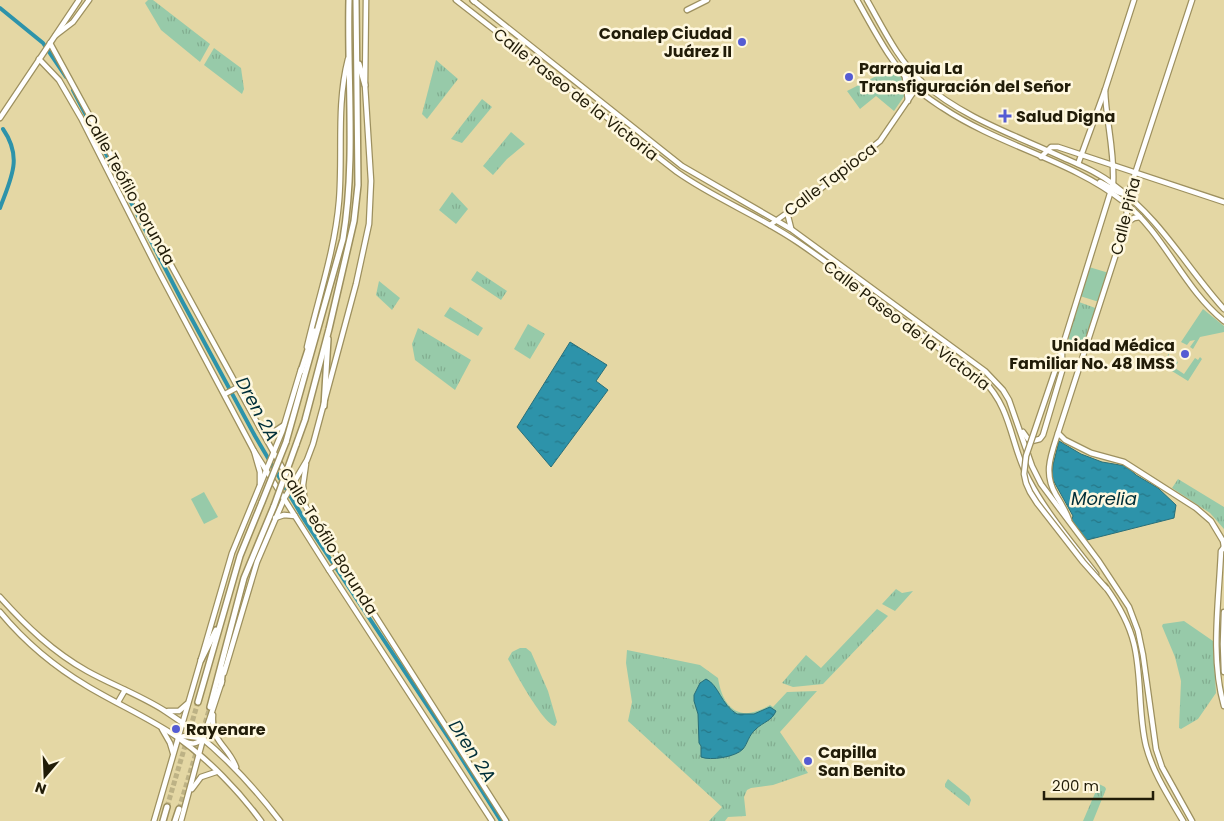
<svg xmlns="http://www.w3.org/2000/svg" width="1224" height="821" font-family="Poppins,sans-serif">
<defs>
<pattern id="grass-tufts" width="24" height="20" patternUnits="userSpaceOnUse" patternTransform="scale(1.25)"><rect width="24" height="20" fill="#97caa9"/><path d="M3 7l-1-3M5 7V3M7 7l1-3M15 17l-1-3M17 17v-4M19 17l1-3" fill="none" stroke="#82ad90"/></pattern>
<pattern id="water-ripples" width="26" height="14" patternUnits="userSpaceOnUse" patternTransform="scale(1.25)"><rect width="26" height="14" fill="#2d93aa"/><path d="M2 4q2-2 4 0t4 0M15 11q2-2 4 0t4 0" fill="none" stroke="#267788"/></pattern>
</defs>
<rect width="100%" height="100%" fill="#e4d7a4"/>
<g fill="url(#grass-tufts)">
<polygon points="148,0 153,0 210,44 200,62 161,30 145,3"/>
<polygon points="214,48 241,68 244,89 242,94 204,65"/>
<polygon points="436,60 458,79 427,119 422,114"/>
<polygon points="894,67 902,78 905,95 894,111 876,96 860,109 847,91"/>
<polygon points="482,99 492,107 462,143 451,139"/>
<polygon points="511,132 525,144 507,159 493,175 483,166"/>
<polygon points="452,192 468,209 456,224 439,210"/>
<polygon points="477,271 507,291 501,300 471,280"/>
<polygon points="379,281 400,298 392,310 376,295"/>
<polygon points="1079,302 1098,309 1084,347 1068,345 1071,323"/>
<polygon points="450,307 483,328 478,336 444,316"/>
<polygon points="528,324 545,334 530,359 514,349"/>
<polygon points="418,328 471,360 455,390 415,360 412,344"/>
<polygon points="1178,479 1224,507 1224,529 1210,513 1172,488"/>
<polygon points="896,589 902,593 913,591 895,611 882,604"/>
<polygon points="877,609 888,616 823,684 793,687 782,683 806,655 821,668"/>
<polygon points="1184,621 1213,641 1216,693 1198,719 1181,729 1179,728 1181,681 1175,657 1162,626 1163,624"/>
<path d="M520,648H526L531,652L548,691L557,722L555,726C543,724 515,672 508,659L512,652Z"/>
<path d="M627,650L700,665L718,678C723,710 741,723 770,705L773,707L787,692L817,691L780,732L808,773L773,785L751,788L747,790L744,797L746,816L728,817L725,821H709L722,807L628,721L632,702L626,663Z"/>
<polygon points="948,779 969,796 971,800 969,806 945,787 945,784"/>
<polygon points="1099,784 1105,787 1106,789 1093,821 1083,821"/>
</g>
<g fill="#97caa9">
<polygon points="1089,267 1109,273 1099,302 1080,296"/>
<polygon points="1203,309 1224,326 1224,332 1200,337 1193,349 1190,347 1195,340 1190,341 1187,345 1181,342"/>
<polygon points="1169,353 1169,356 1178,362 1175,368 1184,374 1195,358 1198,360 1200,357 1202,359 1188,381 1159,363 1162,359 1165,360"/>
<polygon points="204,492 218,517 204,524 191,499"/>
</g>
<g fill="url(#water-ripples)" stroke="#296f79">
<polygon points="570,342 607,365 596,381 608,390 551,467 517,427"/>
<polygon points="1059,441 1081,454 1102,462 1126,466 1136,475 1158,488 1176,505 1174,518 1087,540 1071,521 1073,516 1052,478 1053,465"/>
<path d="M706,679C719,685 721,705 737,714H754L770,707L776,711C772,721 763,722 756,729C748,736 748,743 743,749C736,757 710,761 701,757V746L699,743L698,714L694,701V695L700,683Z"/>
</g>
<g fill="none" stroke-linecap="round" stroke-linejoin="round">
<g stroke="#2d93aa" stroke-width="4">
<polyline points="0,8 43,43 66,77"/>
<polyline points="73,90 182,301 255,436 305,521 452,743 501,821"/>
<path d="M0,208C11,178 23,158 3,129"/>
</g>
<g stroke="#bdb285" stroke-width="5" stroke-dasharray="5 2.5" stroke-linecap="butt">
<polyline points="167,807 198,702"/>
<polyline points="179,809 210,707"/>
</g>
<defs>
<g id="secondary">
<path d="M857,0C873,28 892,66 916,88C924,96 934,102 943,108C1000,146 1071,160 1124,202C1165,235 1183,288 1224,321"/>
<path d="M867,0C883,28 898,60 922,82C963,118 1015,135 1064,158C1082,166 1099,173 1114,185C1161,219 1186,267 1224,309"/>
<polyline points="1192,0 1128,195 1126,223 1058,433 1065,440 1091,453 1124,462 1196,508 1211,521 1223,541 1224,547"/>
<polyline points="687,10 707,0"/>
<polyline points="56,35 73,22 89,0"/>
<polyline points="50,43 260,428 292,485 506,821"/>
<polyline points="39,59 59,80 81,118 159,272 254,451 329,570 492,821"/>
<polyline points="905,77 908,101"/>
<polyline points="0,118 79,0"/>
<polyline points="1041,157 1051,147 1058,147 1224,202"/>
<polyline points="1078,164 1105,90 1134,0"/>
<polyline points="1100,182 1118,192 1127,195"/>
<polyline points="1126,223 1134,218 1140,217"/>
<polyline points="770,225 819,190 880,141 921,81"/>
<path d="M1062,348L1113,184C1115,152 1106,121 1105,90"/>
<polyline points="225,394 238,387"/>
<path d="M1224,547L1221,551C1219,600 1210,658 1224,706"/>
<polyline points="329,570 341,561"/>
<polyline points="1224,612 1223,644 1224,672"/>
</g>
<g id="primary">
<path d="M456,0L677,172C715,199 760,216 799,243C862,286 920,337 983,380C1013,410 1010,445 1029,480C1047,514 1073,544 1096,574"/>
<polyline points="474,1 682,166 791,229 985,371 1003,390 1009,400 1032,466 1041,484 1098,560 1129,607 1138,631 1143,655 1156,749 1162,767 1192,821"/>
<polyline points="791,228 788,216 791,209"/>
<path d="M307,347C318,299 335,250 339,201C343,154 336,106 348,59"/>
<polyline points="1055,371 1061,352"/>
<polyline points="260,428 275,431 284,425"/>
<polyline points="1023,432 1028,439 1032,441 1040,439 1043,435 1062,371 1062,348"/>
<path d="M1058,433C1051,455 1043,473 1056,495C1061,503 1066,511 1069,520"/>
<polyline points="254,451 260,472 260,484"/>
<polyline points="305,505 303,485 306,464"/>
<polyline points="275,518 284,515 295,516"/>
<path d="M1105,586C1118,604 1129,623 1134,644C1142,677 1138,713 1146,746C1153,773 1169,797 1183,821"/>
<path d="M0,597C26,626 53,652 87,671C112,685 140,695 165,711C211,740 247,778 280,821"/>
<path d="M0,612C24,641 55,667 87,686C117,704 149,718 177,737C208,759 239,791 261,821"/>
<polyline points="224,673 257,562 284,499 307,460 313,444 356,284 369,224 371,181 365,85 366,0"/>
<polyline points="118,702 125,690"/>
<polyline points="168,711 179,711 187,704"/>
<path d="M213,715C211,743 228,745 236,767"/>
<polyline points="162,729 170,743 173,753"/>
<polyline points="178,738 185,736 200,738"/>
<path d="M184,741C192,745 196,744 203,739"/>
<polyline points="192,789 201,777 216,772"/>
<polyline points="154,821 232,553 282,432 301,369"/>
<polyline points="181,821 203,739 222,681"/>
</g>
<g id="highway">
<polyline points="473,0 474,1"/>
<polyline points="359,64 365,85"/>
<polyline points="301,371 314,331"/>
<polyline points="324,406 328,339"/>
<path d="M286,442L343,239C356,162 347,78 349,0"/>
<polyline points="296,445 305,420 329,329 354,221 358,185 356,0"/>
<polyline points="201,660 216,630"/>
<polyline points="221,684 223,669"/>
<polyline points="198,702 240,556 262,502"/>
<polyline points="210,707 244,578 274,506"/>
<polyline points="163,821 167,807"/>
<polyline points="175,821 179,809"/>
</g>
</defs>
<use href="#secondary" stroke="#9d905f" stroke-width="7"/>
<use href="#primary" stroke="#9d905f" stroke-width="7"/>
<use href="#highway" stroke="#9d905f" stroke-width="8"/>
<use href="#secondary" stroke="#fff" stroke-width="4.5"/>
<use href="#primary" stroke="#fff" stroke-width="4.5"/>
<use href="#highway" stroke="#fff" stroke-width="5"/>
<defs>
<polyline id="primary-bridge" points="1055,371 1026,456 1024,474 1026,483 1030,492 1037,503 1083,562 1106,588"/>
<g id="highway-bridge">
<polyline points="262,502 286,442"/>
<polyline points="274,506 296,445"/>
</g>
</defs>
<use href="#primary-bridge" stroke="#9d905f" stroke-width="7" stroke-linecap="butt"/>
<use href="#highway-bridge" stroke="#9d905f" stroke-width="8" stroke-linecap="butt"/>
<use href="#primary-bridge" stroke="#fff" stroke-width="4.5"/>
<use href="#highway-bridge" stroke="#fff" stroke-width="5"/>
</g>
<g fill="#555cd3" stroke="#fff8df" stroke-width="2">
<circle cx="742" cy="42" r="5"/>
<circle cx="849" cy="77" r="5"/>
<path d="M1002.5 108.5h5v5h5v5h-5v5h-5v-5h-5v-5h5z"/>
<circle cx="1185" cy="354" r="5"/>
<circle cx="176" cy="729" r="5"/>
<circle cx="808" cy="761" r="5"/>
</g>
<g text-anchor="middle" stroke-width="5" stroke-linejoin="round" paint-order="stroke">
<g font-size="16" font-weight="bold" fill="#211c08" stroke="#fff8df" text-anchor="start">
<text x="732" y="39" text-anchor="end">Conalep Ciudad<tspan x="732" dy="18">Juárez II</tspan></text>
<text x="859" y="74">Parroquia La<tspan x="859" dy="18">Transfiguración del Señor</tspan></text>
<text x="1016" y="122">Salud Digna</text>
<text x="1175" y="351" text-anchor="end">Unidad Médica<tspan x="1175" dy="18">Familiar No. 48 IMSS</tspan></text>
<text x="186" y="735">Rayenare</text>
<text x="818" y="758">Capilla<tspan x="818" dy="18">San Benito</tspan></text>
</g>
<g font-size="16" fill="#211c08" stroke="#fff8df">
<text transform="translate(576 94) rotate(38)" y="6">Calle Paseo de la Victoria</text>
<text transform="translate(830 179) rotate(-37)" y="6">Calle Tapioca</text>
<text transform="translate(130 189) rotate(61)" y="6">Calle Teófilo Borunda</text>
<text transform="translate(1125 216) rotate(-76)" y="6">Calle Piña</text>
<text transform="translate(907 325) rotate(37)" y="6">Calle Paseo de la Victoria</text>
<text transform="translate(329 541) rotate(58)" y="6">Calle Teófilo Borunda</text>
</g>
<g font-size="18" font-style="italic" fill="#002f39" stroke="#fff8df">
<text transform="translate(257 409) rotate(62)" y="6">Dren 2A</text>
<text x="1104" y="505">Morelia</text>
<text transform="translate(472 751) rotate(57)" y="6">Dren 2A</text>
</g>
</g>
<g transform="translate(45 776) rotate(199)" stroke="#fff8df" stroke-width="4" paint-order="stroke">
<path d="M0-4L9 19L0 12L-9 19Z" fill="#211c08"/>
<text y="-8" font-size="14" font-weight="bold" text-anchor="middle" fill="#211c08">N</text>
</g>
<path d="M1044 791v8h109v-8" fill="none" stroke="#211c08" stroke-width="2.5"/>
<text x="1052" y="791" font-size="15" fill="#211c08" stroke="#fff8df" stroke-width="4" paint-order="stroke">200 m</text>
</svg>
